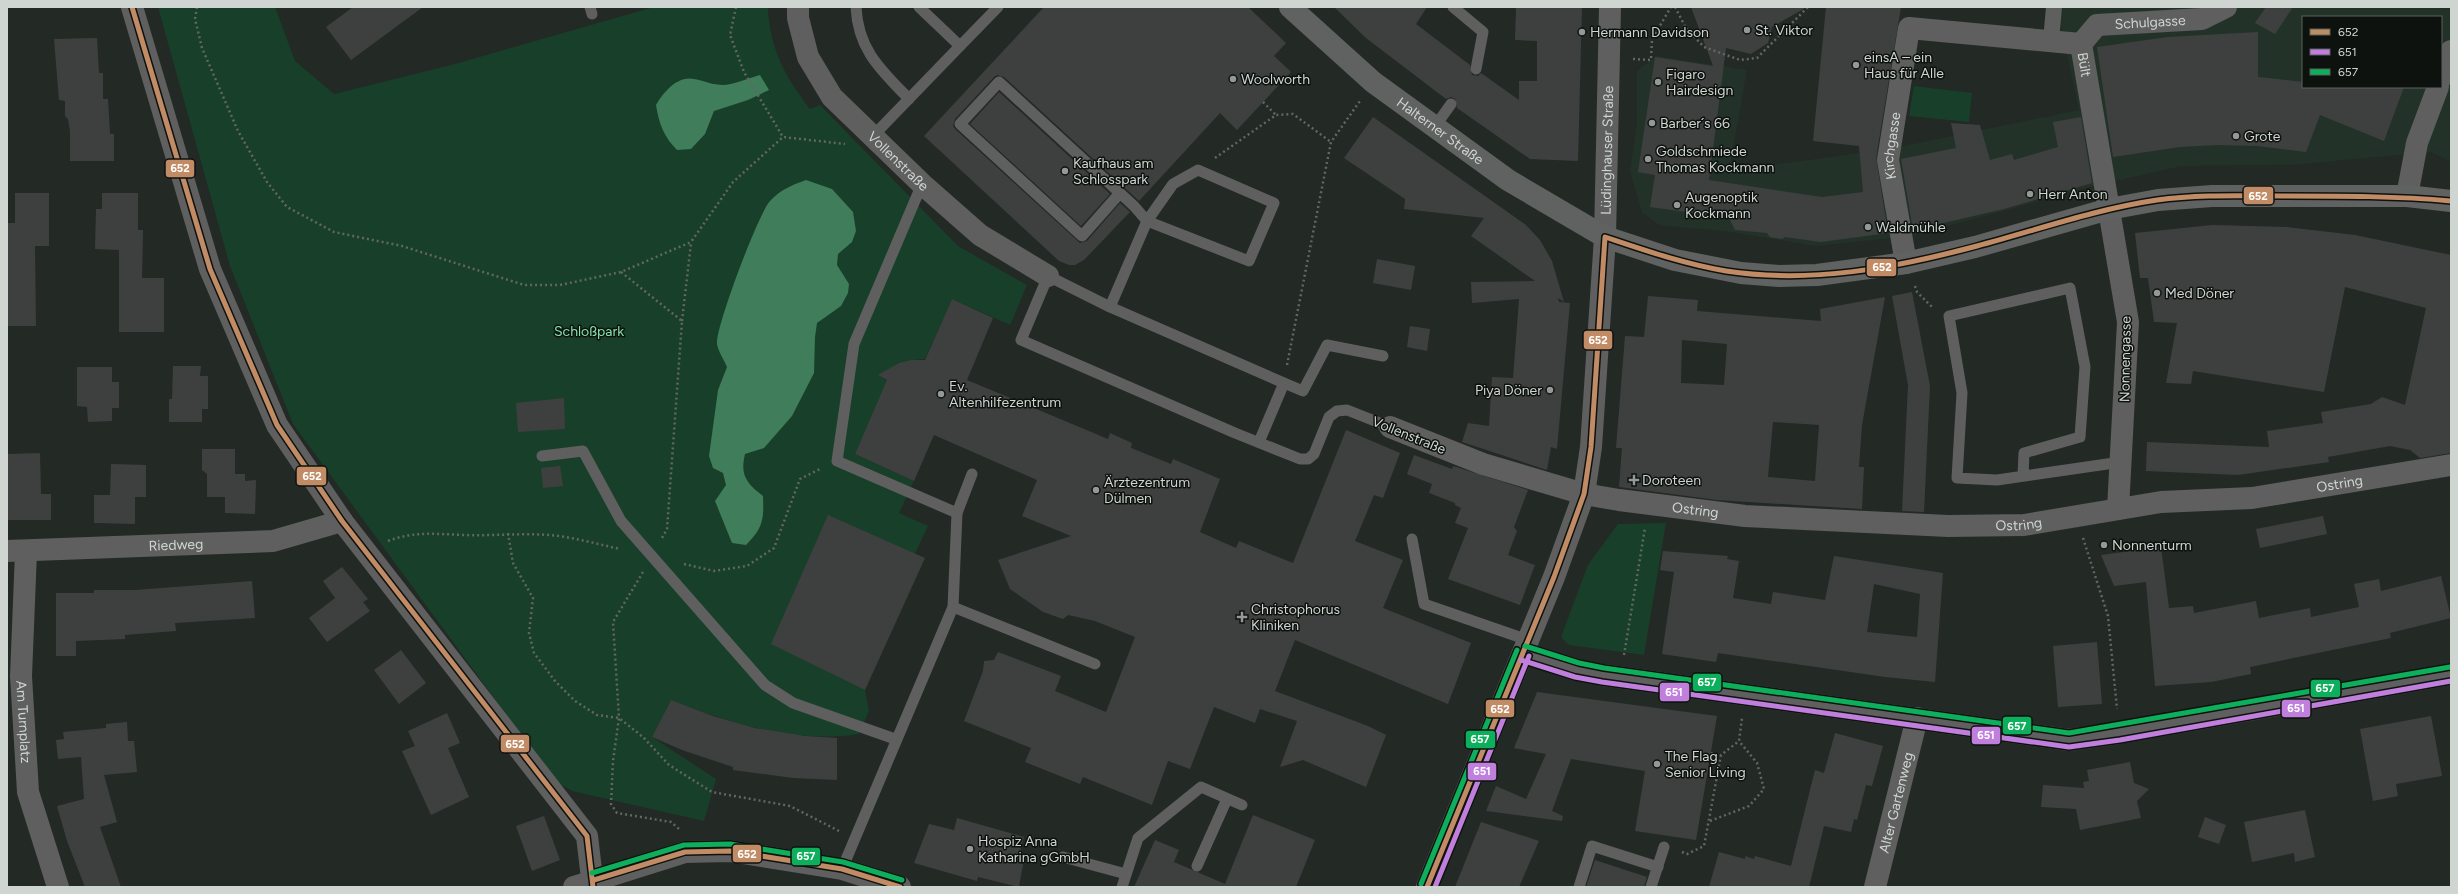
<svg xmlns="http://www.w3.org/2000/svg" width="2458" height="894" font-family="Figtree,sans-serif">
<rect width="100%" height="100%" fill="#232925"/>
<path fill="#233228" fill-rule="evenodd" d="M2060,7H2451V162L2431,152L2291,165L2181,166L2098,185L1911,236L1815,246L1731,232L1659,225L1642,212L1630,171L1637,123V71L1656,56L1747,70L1729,171L1889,149L2079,110L2059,17ZM2303,17H2441V87H2303Z"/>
<g fill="#183f2a">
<path d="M158,7H275L295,61L334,94L455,64L654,7H768C769,48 786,78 810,109L820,105L958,246L1027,285L1010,325L952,299L925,359C907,360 893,362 882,377L887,381L855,454L914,481L899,513L928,526L915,554L772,644L865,690L869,711L859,734C794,744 730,723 671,700L652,737L716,779L704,821L572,791L555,781L293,424L230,266Z"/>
<polygon points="1914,86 1972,93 1969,122 1909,116"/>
<polygon points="1666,523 1644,655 1569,645 1561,637 1588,565 1618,524"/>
</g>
<g fill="#407d5b">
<path d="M760,75L769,90L748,100L714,111L705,134L691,149L677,150C664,137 659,124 656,105C663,93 677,75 694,79C705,81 712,85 724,85C735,84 749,78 760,75Z"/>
<path d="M806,180L832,189L853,212L856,231L852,242L838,254L837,265L849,284L848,293L841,306L817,323L815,337L814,373L792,416L764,448L745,454C740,475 746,483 763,496C764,520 763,528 746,545L732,543L715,501L726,485L723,473L713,468L709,456L718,390L727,367C724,360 718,351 717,344C715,329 758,214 770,201C780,190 792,185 806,180Z"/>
</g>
<g fill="#3e4040" fill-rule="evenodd">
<polygon points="353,7 423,7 351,60 326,27"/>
<polygon points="1044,7 1248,7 1286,43 1274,56 1291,72 1237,130 1220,113 1139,201 1004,77 997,75 994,77 955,119 953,126 955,129 1080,243 1087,241 1120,203 1130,212 1084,260 1075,265 1069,265 1059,261 924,136"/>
<polygon points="1334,7 1427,7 1416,24 1470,65 1472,75 1478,76 1481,73 1519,100 1519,81 1537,81 1537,41 1515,40 1516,7 1582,7 1578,161 1530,159 1457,108 1455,99 1451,97 1446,99 1366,38"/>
<polygon points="1691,7 1807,7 1772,27 1768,43 1751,54 1726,48 1709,180 1822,197 1863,192 1859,146 1813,141 1826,7 1901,7 1876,158 1888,233 1821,242 1785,237 1782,239 1770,237 1767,233 1735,230 1729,218 1650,207 1655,175 1638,172 1655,57 1713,66"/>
<polygon points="2266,7 2293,7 2275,34 2255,23"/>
<polygon points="2258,32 2258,77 2303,82 2303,87 2404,87 2384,141 2320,115 2306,152 2257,146 2218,145 2180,147 2113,157 2097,47 2168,37"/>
<polygon points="97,38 99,73 103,73 103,99 108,99 110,134 114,134 114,161 70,161 70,131 68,119 65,116 65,101 59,100 54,39"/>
<polygon points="999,92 1110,194 1081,226 970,124"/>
<polygon points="1373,117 1526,225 1540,240 1552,261 1564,302 1558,298 1559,302 1570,303 1557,449 1551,447 1547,470 1462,442 1468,423 1489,426 1492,377 1513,378 1519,299 1472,303 1471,282 1535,281 1471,236 1484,218 1404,209 1405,199 1344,158"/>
<polygon points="2081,117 2092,183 2004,209 1913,230 1901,159 1956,148 1951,123 1980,125 1990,160 2012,154 2014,160 2058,147 2053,122"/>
<polygon points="15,193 49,193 49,246 35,246 36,326 7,326 7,223 15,223"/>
<polygon points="102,193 138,193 138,230 143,230 142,278 164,278 164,332 119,332 119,250 95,249 96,209 102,209"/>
<polygon points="2212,225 2286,227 2355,235 2451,255 2451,453 2420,458 2410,450 2390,446 2328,457 2329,462 2238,475 2146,471 2147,442 2269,447 2267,431 2323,423 2321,412 2371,404 2382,397 2405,405 2426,308 2345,287 2324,392 2193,371 2191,384 2166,383 2177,323 2154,322 2148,278 2140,278 2135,233"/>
<polygon points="1377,259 1415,266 1411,290 1373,283"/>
<polygon points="1912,292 1930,386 1924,512 1902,511 1908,385 1892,296"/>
<path d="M1648,296L1698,300L1697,311L1821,321L1820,309L1885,297L1862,425L1859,467H1864L1862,509L1717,500L1619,487L1622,448H1616L1625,336L1644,337ZM1682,340L1727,344L1724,385L1681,383ZM1773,422L1819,425L1815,481L1768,477Z"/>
<polygon points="952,299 993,318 967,380 1108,439 1110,433 1132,443 1131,448 1171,464 1173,459 1220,479 1200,532 1236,548 1239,541 1293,563 1346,430 1400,453 1383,498 1374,495 1355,541 1403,560 1383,608 1471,643 1448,704 1295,640 1275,691 1368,726 1386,735 1366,787 1303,760 1280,767 1297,721 1260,709 1255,723 1214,707 1190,769 1168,761 1152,805 1083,777 1080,784 1025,762 1031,748 964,721 983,671 984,661 994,660 998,652 1061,676 1055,691 1106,712 1135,637 1095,621 1068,615 1063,619 1043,612 1010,589 998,560 1071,536 1022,516 1037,480 934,435 914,481 855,454 887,380 878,375 899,363 911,360 925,360"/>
<polygon points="1410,326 1430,329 1427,351 1407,347"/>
<polygon points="173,366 201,366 200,376 208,376 208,409 202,409 202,422 169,422 169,399 172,399"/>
<polygon points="77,367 112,367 112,382 119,382 119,408 112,408 112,421 88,422 87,407 77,406"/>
<polygon points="564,398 565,429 518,432 516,403"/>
<polygon points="202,449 235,449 235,474 245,474 245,481 256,480 255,514 225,513 225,497 207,497 207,474 202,470"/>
<polygon points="40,453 41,494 51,494 51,520 7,520 7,454"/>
<polygon points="1414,455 1452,469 1453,466 1528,490 1514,527 1517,531 1508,555 1535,565 1520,605 1448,579 1468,528 1455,523 1461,508 1455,505 1455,503 1429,493 1432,484 1407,474"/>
<polygon points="111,464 146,465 146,497 135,497 135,524 94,523 94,495 110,495"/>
<polygon points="560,466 563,486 543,488 541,468"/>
<polygon points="828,515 925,558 865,690 771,644"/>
<polygon points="2323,516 2327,534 2260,548 2256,529"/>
<polygon points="2161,547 2169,608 2193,606 2194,613 2256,601 2259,618 2310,608 2311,617 2359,607 2354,584 2379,579 2381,591 2441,576 2451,618 2390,633 2391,638 2250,667 2251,674 2211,682 2155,686 2146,582 2114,586 2101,555"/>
<path d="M1663,551L1728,556L1727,559L1739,561L1733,598L1771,604L1773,592L1825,600L1834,556L1943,573L1935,682L1885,677L1718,653L1716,662L1662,654L1674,572L1660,570ZM1874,584L1920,594L1917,637L1867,632Z"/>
<polygon points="342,567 368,599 363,602 370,611 327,642 309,618 335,598 323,581"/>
<polygon points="252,581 255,618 175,623 176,631 125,635 125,639 76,641 76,656 56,656 56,593 94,593 94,590 136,590"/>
<polygon points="2097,642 2102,704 2058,707 2053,646"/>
<polygon points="401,650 426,683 399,704 374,670"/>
<polygon points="1537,692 1717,716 1696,840 1635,831 1645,771 1571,759 1552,811 1563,816 1562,821 1486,811 1496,786 1526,799 1546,754 1514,748"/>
<polygon points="671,700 713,716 755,728 805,736 837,738 837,780 793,778 733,770 733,767 682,750 652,737"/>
<polygon points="447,713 460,743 448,748 469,797 431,815 402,751 415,746 408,731"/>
<polygon points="2431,716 2442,776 2396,784 2398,796 2373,801 2360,729"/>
<polygon points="127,722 128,741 134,741 137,772 104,775 117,822 100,827 121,887 85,887 67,841 57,806 84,799 81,757 58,759 56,740 64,739 63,732 106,728 106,724"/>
<polygon points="1835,733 1883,746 1872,786 1866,785 1857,820 1854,819 1851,832 1824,826 1809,887 1709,887 1719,852 1745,859 1745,856 1754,859 1755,856 1791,866 1815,770 1824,773"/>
<polygon points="2130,762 2134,783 2149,789 2137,801 2141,818 2080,830 2076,809 2041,807 2043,785 2084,788 2083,782 2089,781 2087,770"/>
<polygon points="2305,810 2315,857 2295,862 2294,853 2252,862 2244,822"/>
<polygon points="1253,815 1315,840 1296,887 1134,887 1155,840 1179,850 1174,862 1225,884"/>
<polygon points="544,816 560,860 532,871 516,826"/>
<polygon points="2205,817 2226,825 2219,844 2198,837"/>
<polygon points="957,818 1024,837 1017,862 1023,864 1019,887 978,877 977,881 914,863 929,824 954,830"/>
<polygon points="1481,822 1539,841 1519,887 1455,887"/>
<polygon points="1595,860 1647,877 1644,887 1586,887"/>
</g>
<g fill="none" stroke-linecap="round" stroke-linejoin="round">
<g stroke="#636664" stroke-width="2.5" stroke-dasharray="2 3" stroke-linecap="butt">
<polyline points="197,7 195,19 202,48 238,131 267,182 287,207 334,232 402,246 524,285 560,285 621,272 691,242 733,182 783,137 845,144"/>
<polyline points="736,7 730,35 744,72 783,137"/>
<polyline points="1675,7 1686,28 1704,47 1740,60 1757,58 1808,7"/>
<polyline points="1633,59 1651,60 1652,39 1671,7"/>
<polyline points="1263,102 1276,115"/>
<polyline points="1215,158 1276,115 1293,114 1331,142"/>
<polyline points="621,272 682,321 667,529 661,540"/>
<polyline points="1915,286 1917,292 1933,308"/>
<polyline points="682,321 691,243"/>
<polyline points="1287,365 1331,142 1360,101"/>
<polyline points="508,533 513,563 533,598 529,633 534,653 555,681 575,701 597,715 619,718 643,737 669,765 712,792 790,806 839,831"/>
<polyline points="2083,538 2108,616 2117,709"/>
<path d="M388,541C414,531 436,534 463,535C492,536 520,533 549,535C573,537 597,544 620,549"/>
<polyline points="684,564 714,571 747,566 774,548 800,479 822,468"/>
<polyline points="643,572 613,622 619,718 613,761 611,804 617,813 671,822 679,829"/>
<polyline points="1624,655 1645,528"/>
<polyline points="1711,753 1721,755"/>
<polyline points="1710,821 1749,806 1764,789 1757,763 1739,741"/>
<polyline points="1682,852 1687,854 1704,846 1721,755 1739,741 1742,718"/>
</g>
<g stroke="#5e5f5e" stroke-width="11">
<polyline points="590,7 592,14"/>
<path d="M856,7C858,50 881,70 909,99"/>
<polyline points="1453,7 1483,32 1476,69"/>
<polyline points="960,46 998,7"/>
<polyline points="1434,128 1451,104"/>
<polyline points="872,137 960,46 919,7"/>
<polyline points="922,184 854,344 837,461 957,513"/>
<polyline points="1110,307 1147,221 1173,184 1198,170 1274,203 1249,261 1147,221 1134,206 999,82 960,124 1082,236 1120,193"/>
<polyline points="1284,383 1303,391 1327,345 1383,356"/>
<polyline points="1259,442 1284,383 1110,307 1048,276 1021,340 1235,433 1300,459 1308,459 1314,454 1329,417 1337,411 1347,410 1390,427"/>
<polyline points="542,456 583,451 621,521 765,685 793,703 895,739"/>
<polyline points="2023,476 2024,453 2080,437 2085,367 2070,288 1949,316 1962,393 1957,478 1997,480 2121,462"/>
<polyline points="1412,539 1424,604 1528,640"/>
<polyline points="953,607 1095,664"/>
<polyline points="1063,857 1126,874"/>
<polyline points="1197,866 1227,799"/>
<polyline points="842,869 953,607 957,513 972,474"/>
<polyline points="1122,887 1138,838 1201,787 1242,805"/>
<polyline points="1579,887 1592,846 1658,867"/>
<polyline points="1651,887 1664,847"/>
</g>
<polyline stroke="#5e5f5e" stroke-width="16" points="2051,41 2054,7"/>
<g stroke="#5e5f5e" stroke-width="22">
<polyline points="132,7 210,269 277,425 342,521 587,836 593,887"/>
<path id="s1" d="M798,7V18L808,57L832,97L922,184L980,235L1048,276"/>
<path id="s2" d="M2081,44L2128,322L2118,509"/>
<path id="s3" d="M2081,44L2097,25L2202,19L2226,7"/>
<polyline points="2441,78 2451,51"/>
<polyline points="2407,196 2417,143 2438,87"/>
<path id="s4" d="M1906,263L1888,160L1909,28L2081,44"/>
<path id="s5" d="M1390,427L1483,464L1584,494L1619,500L1745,516L1948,526L2024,525L2161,502L2252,498L2451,465"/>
<path id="s6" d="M7,551L273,541L342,521"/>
<path id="s7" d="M26,552L21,676L28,792L58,887"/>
<polyline points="1523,653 1577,670 1603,675 2069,740 2119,733 2451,674"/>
<polyline points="574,887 685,852 730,851 842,869 900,887"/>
<path id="s8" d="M1875,887L1917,718"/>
</g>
<path stroke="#5e5f5e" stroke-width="22" id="s9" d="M1427,887L1554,577L1584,494L1591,447L1605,237L1610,7"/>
<path stroke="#5f6260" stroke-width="22" id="s10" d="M1290,7L1373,82L1508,180L1605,237L1675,260L1741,273L1779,276L1817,275L1906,263L1975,247L2109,209L2158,200L2212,196H2407L2451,201"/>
<defs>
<g id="bus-1">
<polyline points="132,7 210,269 277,425 342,521 587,836 593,887"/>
<polyline points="594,880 685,852 730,851 842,869 900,887"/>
<path d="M1427,887L1554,577L1584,494L1591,447L1605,237C1644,250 1684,264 1726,271C1811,284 1895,268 1977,246C2037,230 2096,209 2157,200C2200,194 2244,196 2287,196C2342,196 2396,196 2451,201"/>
</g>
<g id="bus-2">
<polyline points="1521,660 1575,677 1602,682 2069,747 2120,740 2451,681"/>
<polyline points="1435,887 1529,656"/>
</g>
<g id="bus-3">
<polyline points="1525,646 1579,663 1604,668 2069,733 2450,667"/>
<polyline points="592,873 684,845 730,844 843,862 902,880"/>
<polyline points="1421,884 1517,650"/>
</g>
</defs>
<use href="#bus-1" stroke="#0e120f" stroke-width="8"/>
<use href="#bus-2" stroke="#0e120f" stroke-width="8"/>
<use href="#bus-3" stroke="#0e120f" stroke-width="8"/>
<use href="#bus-1" stroke="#c18c65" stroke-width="5"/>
<use href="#bus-2" stroke="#c07fdc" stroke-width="5"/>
<use href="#bus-3" stroke="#0daf5c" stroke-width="5"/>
</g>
<g fill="#939995" stroke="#0e120f" stroke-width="1.5">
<circle cx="1747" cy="30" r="4"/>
<circle cx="1582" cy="32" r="4"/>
<circle cx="1856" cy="65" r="4"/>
<circle cx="1233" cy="79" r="4"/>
<circle cx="1658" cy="82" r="4"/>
<circle cx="1652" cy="123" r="4"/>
<circle cx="2236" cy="136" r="4"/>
<circle cx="1648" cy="159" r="4"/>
<circle cx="1065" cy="171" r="4"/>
<circle cx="2030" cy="194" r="4"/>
<circle cx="1677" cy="205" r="4"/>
<circle cx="1868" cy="227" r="4"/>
<circle cx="2157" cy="293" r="4"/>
<circle cx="1550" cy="390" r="4"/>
<circle cx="941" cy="394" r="4"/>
<path d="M1632 474h4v4h4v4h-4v4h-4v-4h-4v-4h4z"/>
<circle cx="1096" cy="490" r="4"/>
<circle cx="2104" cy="545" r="4"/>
<path d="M1240 611h4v4h4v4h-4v4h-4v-4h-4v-4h4z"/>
<circle cx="1657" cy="764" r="4"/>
<circle cx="970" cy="849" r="4"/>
</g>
<g text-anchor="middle" stroke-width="3" stroke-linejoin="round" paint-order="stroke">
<g font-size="14" fill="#cfd6d2" stroke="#0e120f">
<text dy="5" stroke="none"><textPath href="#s3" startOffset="78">Schulgasse</textPath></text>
<text dy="5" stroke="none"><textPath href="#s2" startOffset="21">Bült</textPath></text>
<text dy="5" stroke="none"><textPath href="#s10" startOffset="195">Halterner Straße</textPath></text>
<text dy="5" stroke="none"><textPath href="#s4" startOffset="119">Kirchgasse</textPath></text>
<text dy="5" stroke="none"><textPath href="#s9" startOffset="768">Lüdinghauser Straße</textPath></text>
<text dy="5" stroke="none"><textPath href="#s1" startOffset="190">Vollenstraße</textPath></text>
<text transform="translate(2125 359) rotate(-89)" y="5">Nonnengasse</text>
<text transform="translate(1409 435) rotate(22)" y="5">Vollenstraße</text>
<text dy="5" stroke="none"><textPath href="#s5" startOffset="966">Ostring</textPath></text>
<text dy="5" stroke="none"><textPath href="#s5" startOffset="318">Ostring</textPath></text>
<text dy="5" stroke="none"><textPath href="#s5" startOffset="642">Ostring</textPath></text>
<text dy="5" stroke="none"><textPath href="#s6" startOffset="169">Riedweg</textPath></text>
<text dy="5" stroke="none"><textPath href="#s7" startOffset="170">Am Turnplatz</textPath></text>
<text dy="5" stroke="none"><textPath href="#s8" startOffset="87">Alter Gartenweg</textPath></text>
</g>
<g font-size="14" fill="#cfd6d2" stroke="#0e120f" text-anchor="start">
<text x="1755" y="35">St. Viktor</text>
<text x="1590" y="37">Hermann Davidson</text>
<text x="1864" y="62">einsA – ein<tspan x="1864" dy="16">Haus für Alle</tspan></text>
<text x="1666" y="79">Figaro<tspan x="1666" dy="16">Hairdesign</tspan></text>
<text x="1241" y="84">Woolworth</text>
<text x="1660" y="128">Barber´s 66</text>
<text x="2244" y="141">Grote</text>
<text x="1656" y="156">Goldschmiede<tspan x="1656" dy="16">Thomas Kockmann</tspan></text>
<text x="1073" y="168">Kaufhaus am<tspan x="1073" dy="16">Schlosspark</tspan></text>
<text x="2038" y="199">Herr Anton</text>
<text x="1685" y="202">Augenoptik<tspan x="1685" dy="16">Kockmann</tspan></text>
<text x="1876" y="232">Waldmühle</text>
<text x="2165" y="298">Med Döner</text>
<text x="949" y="391">Ev.<tspan x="949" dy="16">Altenhilfezentrum</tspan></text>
<text x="1542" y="395" text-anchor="end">Piya Döner</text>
<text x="1642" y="485">Doroteen</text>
<text x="1104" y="487">Ärztezentrum<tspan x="1104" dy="16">Dülmen</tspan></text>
<text x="2112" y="550">Nonnenturm</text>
<text x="1251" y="614">Christophorus<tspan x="1251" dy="16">Kliniken</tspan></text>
<text x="1665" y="761">The Flag<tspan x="1665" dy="16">Senior Living</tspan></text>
<text x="978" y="846">Hospiz Anna<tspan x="978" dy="16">Katharina gGmbH</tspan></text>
</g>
<g font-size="14" fill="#85e3ac" stroke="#0e120f">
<text x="589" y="336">Schloßpark</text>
</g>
</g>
<g stroke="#0e120f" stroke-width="1.5">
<rect x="165" y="159" width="30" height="19" rx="4" fill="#c18c65"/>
<rect x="2243" y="186" width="31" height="19" rx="4" fill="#c18c65"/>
<rect x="1866" y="258" width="31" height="19" rx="4" fill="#c18c65"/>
<rect x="1583" y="330" width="30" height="20" rx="4" fill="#c18c65"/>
<rect x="296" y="466" width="31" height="20" rx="4" fill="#c18c65"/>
<rect x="1692" y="673" width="30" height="19" rx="4" fill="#0daf5c"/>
<rect x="2310" y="679" width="31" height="19" rx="4" fill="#0daf5c"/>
<rect x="1659" y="682" width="31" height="20" rx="4" fill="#c07fdc"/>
<rect x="2281" y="699" width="30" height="19" rx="4" fill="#c07fdc"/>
<rect x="1485" y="699" width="30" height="19" rx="4" fill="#c18c65"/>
<rect x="2002" y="716" width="30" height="19" rx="4" fill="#0daf5c"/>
<rect x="1971" y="726" width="30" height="19" rx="4" fill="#c07fdc"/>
<rect x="1465" y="730" width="31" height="19" rx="4" fill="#0daf5c"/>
<rect x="500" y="734" width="30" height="19" rx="4" fill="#c18c65"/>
<rect x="1467" y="762" width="30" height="19" rx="4" fill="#c07fdc"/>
<rect x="732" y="844" width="30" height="19" rx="4" fill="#c18c65"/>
<rect x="791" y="847" width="30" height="19" rx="4" fill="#0daf5c"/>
</g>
<g font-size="11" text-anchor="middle" font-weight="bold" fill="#fff">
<text x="180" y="172">652</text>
<text x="2258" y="200">652</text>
<text x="1882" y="271">652</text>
<text x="1598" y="344">652</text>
<text x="312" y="480">652</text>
<text x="1707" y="686">657</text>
<text x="2325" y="692">657</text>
<text x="1674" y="696">651</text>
<text x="2296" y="712">651</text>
<text x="1500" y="713">652</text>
<text x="2017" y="730">657</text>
<text x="1986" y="739">651</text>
<text x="1480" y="743">657</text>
<text x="515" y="748">652</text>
<text x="1482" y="775">651</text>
<text x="747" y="858">652</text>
<text x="806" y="860">657</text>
</g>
<rect width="2458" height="894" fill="none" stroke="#cfd6d2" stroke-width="16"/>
<rect x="2302" y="16" width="140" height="72" fill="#0e120f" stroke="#5b605d"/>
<rect x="2310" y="29" width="20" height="6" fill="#c18c65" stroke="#5b605d"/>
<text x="2338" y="36" font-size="12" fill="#cfd6d2">652</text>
<rect x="2310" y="49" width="20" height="6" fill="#c07fdc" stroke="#5b605d"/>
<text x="2338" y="56" font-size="12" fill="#cfd6d2">651</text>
<rect x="2310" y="69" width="20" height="6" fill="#0daf5c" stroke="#5b605d"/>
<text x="2338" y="76" font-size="12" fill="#cfd6d2">657</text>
</svg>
